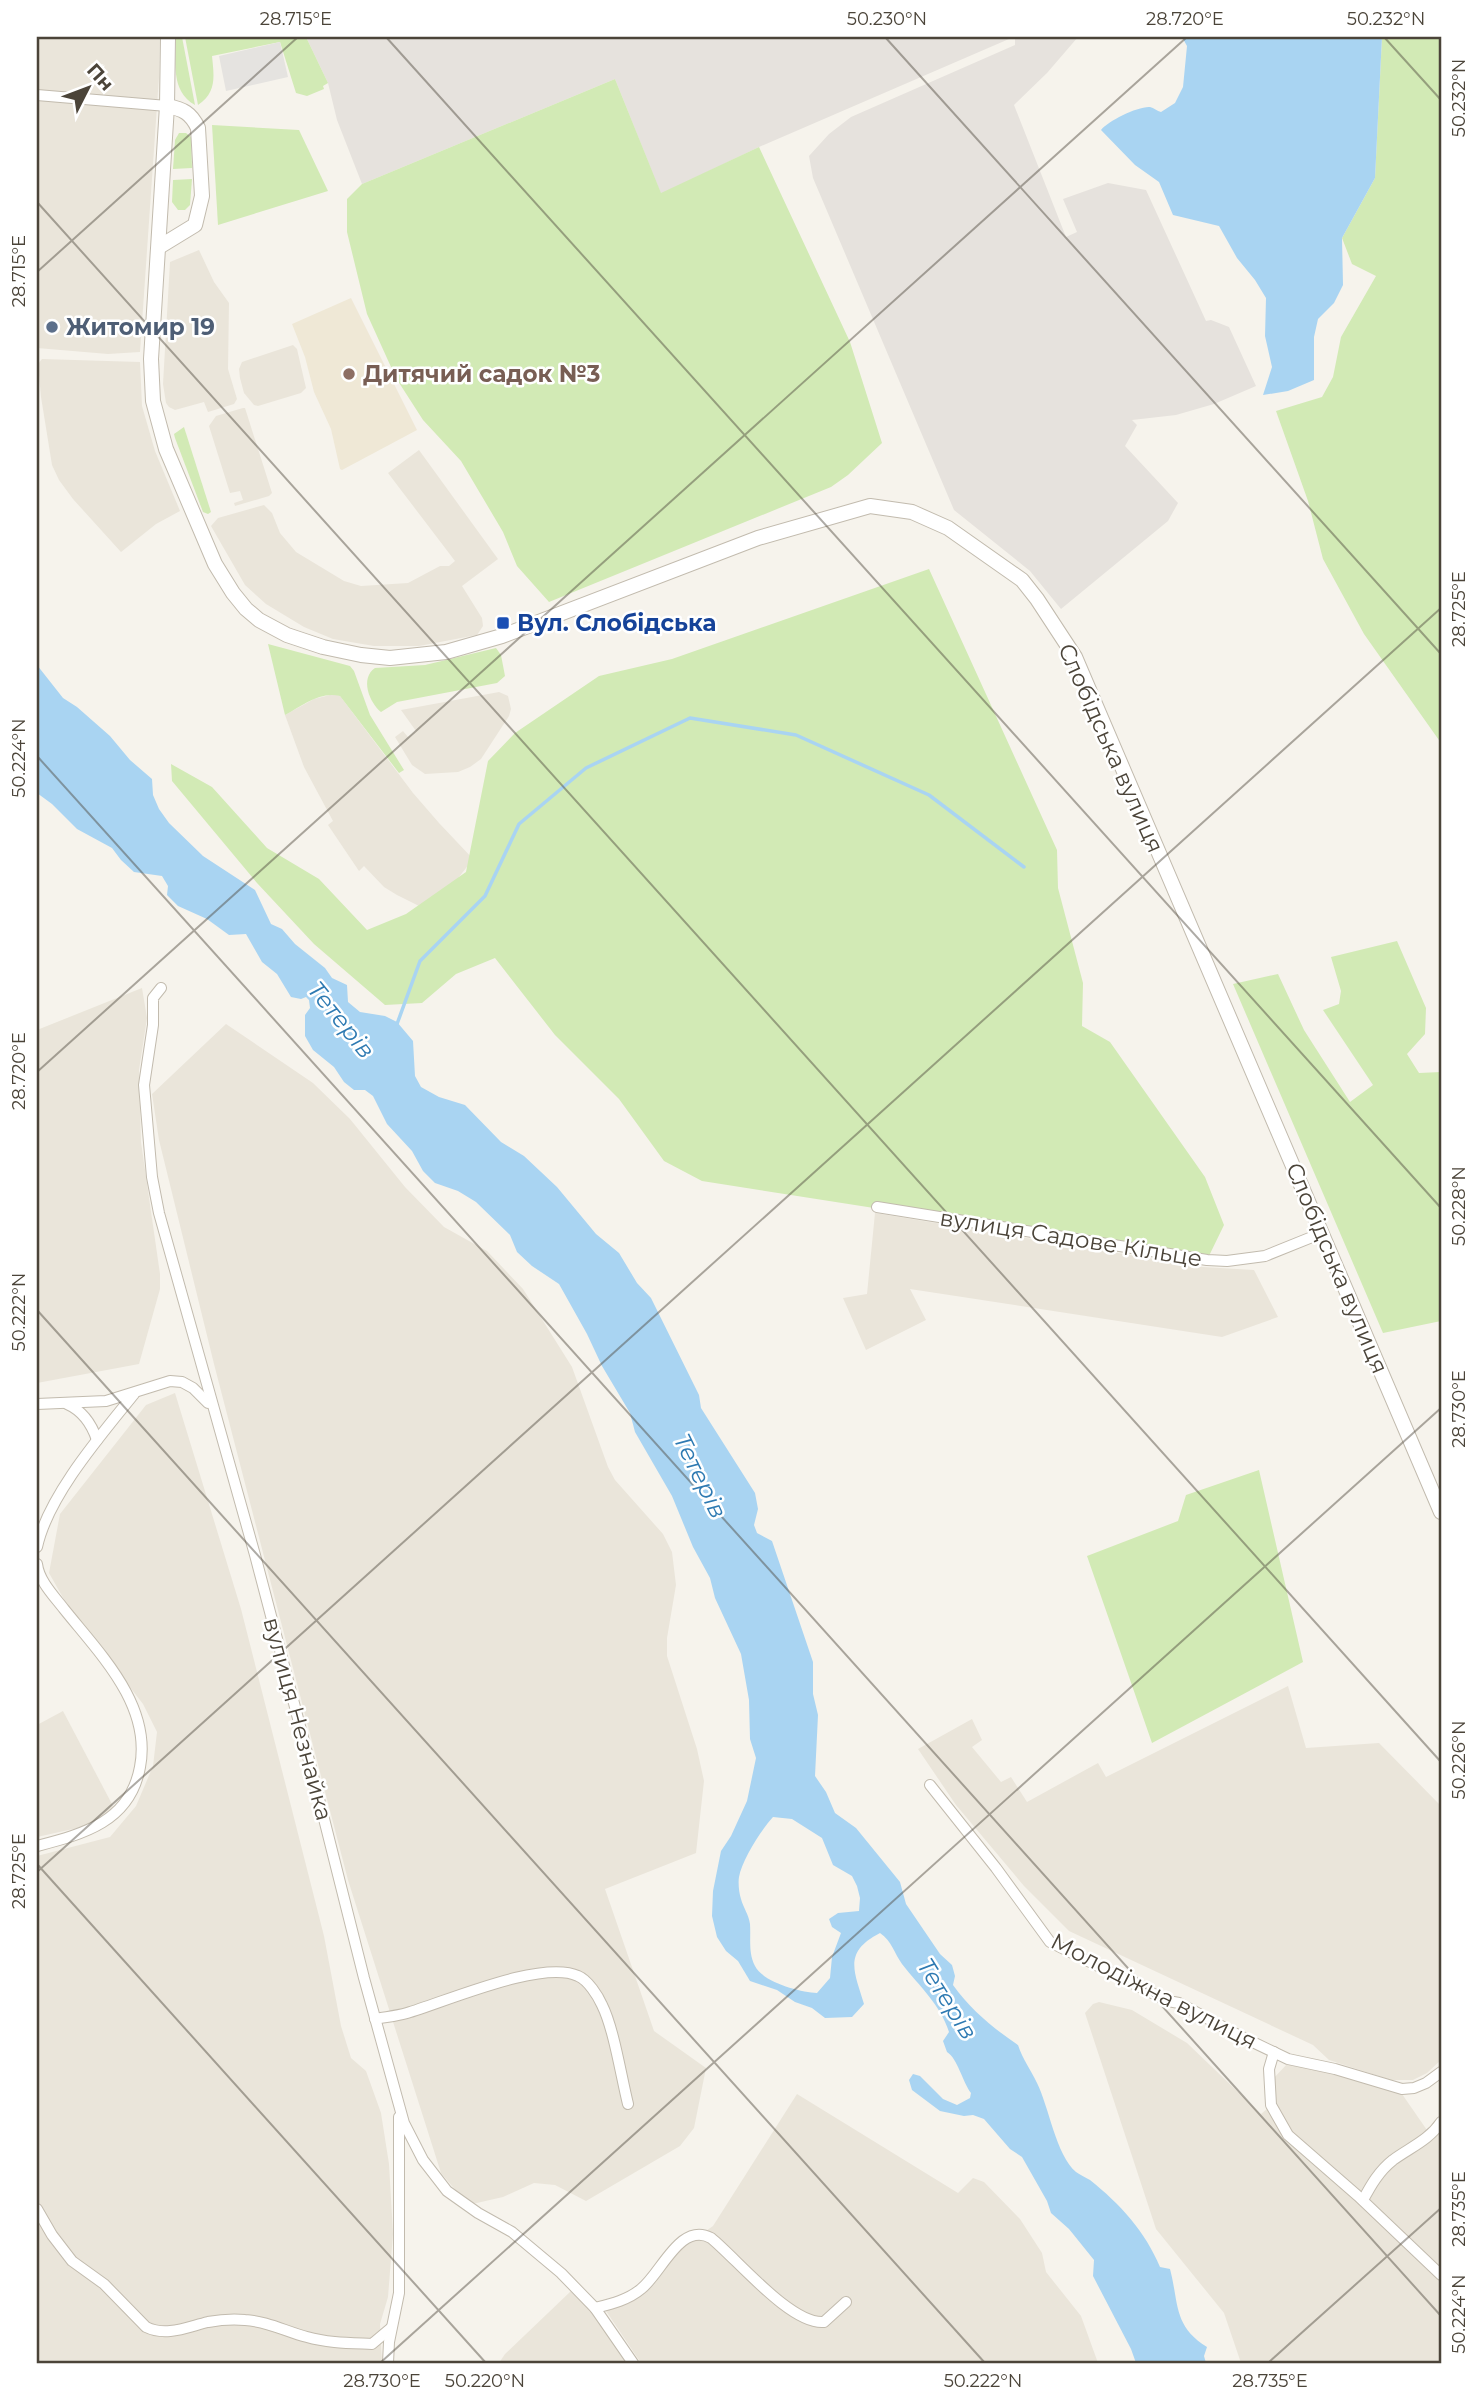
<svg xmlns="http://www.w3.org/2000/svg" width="1478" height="2400" font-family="Montserrat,sans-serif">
<rect width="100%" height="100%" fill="#f6f3ec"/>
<g fill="#eae5da">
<polygon points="37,37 160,37 159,77 140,352 108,354 37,348"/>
<polygon points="199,250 214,282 229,303 228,369 237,399 234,404 208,412 204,402 175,410 169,407 166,403 163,384 170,262"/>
<polygon points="293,345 297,349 306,388 301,393 258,406 254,405 244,393 240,378 239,369 242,362"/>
<polygon points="42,359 140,362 142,406 155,451 180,511 156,524 121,552 73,499 59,480 52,465 41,397 38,364"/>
<polygon points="243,408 245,408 272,493 269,496 235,506 234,503 243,500 240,491 230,493 209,426 216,416"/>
<polygon points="419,450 498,559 462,586 482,618 483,626 477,635 419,646 374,646 333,639 304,627 266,604 245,585 211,526 218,518 264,505 272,513 280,533 296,552 344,581 361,586 408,583 440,566 449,566 455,561 388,473"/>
<polygon points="499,692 508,696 511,709 509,716 481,759 470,767 458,772 425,774 412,765 395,737 403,731 408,737 416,731 401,710"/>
<polygon points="334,694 340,696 413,793 439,823 473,859 434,909 427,910 397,895 384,887 364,866 359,871 328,825 333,821 304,767 285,715 314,699"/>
<polygon points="142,988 147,1018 139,1070 141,1142 160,1274 160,1289 139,1364 37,1383 37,1030"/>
<polygon points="226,1024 313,1083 350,1119 405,1187 444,1227 487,1251 523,1289 572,1367 608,1467 615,1480 663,1534 672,1552 676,1585 667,1638 667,1656 697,1749 704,1781 696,1853 605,1889 654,2031 706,2068 694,2128 680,2146 586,2201 555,2185 534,2183 503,2197 468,2205 441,2173 348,1880 214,1364 159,1140 152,1094"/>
<polygon points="875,1213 1203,1267 1254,1270 1278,1317 1222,1337 910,1289 926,1320 866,1350 843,1298 867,1294"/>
<polygon points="175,1393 241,1609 324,1936 341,2026 351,2058 366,2071 381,2113 389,2164 393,2234 388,2297 380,2324 382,2363 37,2363 37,1856 110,1837 136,1806 153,1766 157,1732 143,1704 70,1610 49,1573 60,1514 146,1405"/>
<polygon points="1288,1686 1306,1748 1379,1743 1441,1806 1441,2060 1427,2073 1413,2080 1391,2080 1329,2060 1313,2045 1069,1931 1024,1886 956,1805 918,1749 972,1719 982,1740 972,1747 1001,1782 1011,1777 1027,1802 1098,1763 1106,1777"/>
<polygon points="63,1711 113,1806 103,1817 82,1827 37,1837 37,1725"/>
<polygon points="1099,2002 1132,2010 1187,2043 1261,2114 1274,2103 1272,2080 1288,2063 1320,2068 1402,2094 1429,2133 1441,2126 1441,2363 1241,2363 1224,2313 1156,2229 1085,2013 1093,2004"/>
<polygon points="797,2094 958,2193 973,2178 984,2182 1020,2219 1042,2253 1046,2272 1081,2316 1098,2363 641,2363 606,2311 642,2292 680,2249 713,2226"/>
<polygon points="571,2291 589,2309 627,2363 499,2363 505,2354"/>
</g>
<g fill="#e6e2dd">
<polygon points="306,37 1008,37 1009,39 759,147 661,194 615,79 362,184 337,120 328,83"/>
<polygon points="1015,37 1078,37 1047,73 1014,105 1066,237 1077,232 1063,199 1108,183 1146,190 1206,321 1211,320 1229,327 1256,386 1214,404 1176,415 1132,420 1137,425 1125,446 1178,503 1168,521 1061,609 1030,571 954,510 813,178 809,156 829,134 851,117 1015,45"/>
</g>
<polygon fill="#efe8d6" points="351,298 417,430 342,470 340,469 331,429 314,392 305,357 292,324"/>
<g fill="#d2eab5">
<path d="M176,37H182L195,105C170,91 176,61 176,37Z"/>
<path d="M185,37H306L328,83L323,86L324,89L307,96L296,93L280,42L212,56C214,76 217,92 198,105Z"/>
<polygon points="1382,37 1441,37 1441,743 1364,634 1323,559 1308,501 1276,411 1322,397 1333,377 1341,337 1376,276 1352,264 1342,238 1375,178"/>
<polygon points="615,79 661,193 759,147 850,342 882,443 848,475 831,487 549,602 517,566 503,532 461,461 423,420 396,378 367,314 347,232 347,199 362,184"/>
<polygon points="212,125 299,130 328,191 218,225"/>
<polygon points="179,133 186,133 191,137 192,168 173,169 175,140"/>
<polygon points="192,179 190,205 185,210 178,210 172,202 173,180"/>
<polygon points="184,427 211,512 208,514 203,512 175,438 174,434"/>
<polygon points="929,569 1057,850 1058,888 1083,983 1082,1026 1110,1042 1205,1177 1224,1225 1207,1260 702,1181 664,1161 619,1099 555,1035 495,958 456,974 422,1003 385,1005 314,944 257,883 172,781 171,764 212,787 267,848 319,879 367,930 406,914 466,872 488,761 515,733 599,676 672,659"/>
<path d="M268,644L350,666L354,671L370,715L404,770L399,773L340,696C320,691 302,706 285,715Z"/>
<path d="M496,648L501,655L505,676L497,683L397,702L381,712C369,702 360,678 375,668L425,665Z"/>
<polygon points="1397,941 1426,1008 1425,1034 1407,1054 1419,1073 1441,1072 1441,1321 1383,1333 1233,984 1278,974 1304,1030 1350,1102 1373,1085 1323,1010 1339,1004 1341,991 1331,957"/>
<polygon points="1259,1470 1303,1662 1152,1743 1087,1556 1178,1521 1186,1495"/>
</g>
<polygon fill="#e5e3e0" points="280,42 288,77 226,91 219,56"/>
<g fill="#a9d4f2" fill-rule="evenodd">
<path d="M1182,37H1382L1375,178L1342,238L1343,285L1334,303L1318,319L1314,337V380L1288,391L1263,395L1272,367L1265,336L1266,298L1255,280L1237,258L1219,226L1173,215L1159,182L1135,165L1101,130C1108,121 1138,106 1150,107C1154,108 1157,111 1161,112L1175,103L1183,87L1187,46Z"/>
<path d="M37,665L63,698L77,707L110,736L130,760L152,779L153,795L159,809L169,823L203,856L255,890L271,924L282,929L295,944L325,968L332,978L347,985L348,1002L360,1012L385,1016L397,1022L413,1041L415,1076L421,1087L439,1097L465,1105L501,1142L524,1156L557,1187L596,1234L619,1253L637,1283L651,1298L699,1395L701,1408L755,1493L758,1509L754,1525L757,1533L772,1541L813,1662V1694L818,1715L815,1776L826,1792L835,1813L856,1828L900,1882L906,1904L940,1954L952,1965L955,1976L953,1985C971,2010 993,2028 1018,2045C1023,2060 1031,2070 1037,2083C1049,2107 1056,2155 1076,2172C1080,2175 1085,2177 1090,2180C1120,2204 1145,2231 1160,2267L1170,2269C1179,2303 1173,2326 1207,2347L1204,2356L1206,2363H1136L1131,2349L1093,2276L1094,2260L1069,2229L1051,2213L1047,2201L1022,2157L1010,2149L984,2119L973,2115L964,2116L940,2111L912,2090L909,2080L913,2074L920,2076L943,2099L957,2105L970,2098L971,2093C962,2081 958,2059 947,2052L943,2041L949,2032C940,2004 920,1987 902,1964C894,1953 892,1941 880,1933C843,1952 854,1971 864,2004L852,2017L825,2018L812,2008L795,2002L777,1990L750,1981L738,1961L726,1951L717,1937L712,1916L713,1891L721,1851L731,1836L747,1801L756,1758L750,1739L749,1700L741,1654L715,1598L710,1578L693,1547L672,1496L635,1432L630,1413L602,1366L587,1334L559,1284L532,1266L517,1252L510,1235L476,1202L458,1191L435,1183L423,1171L412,1151L387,1124L373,1096L365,1090H354L344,1082L334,1067L313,1050L305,1036V1015L310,1008L309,1000L306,997L301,999L291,997L277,974L262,962L246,934L229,935L207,919L178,906L167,895L168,886L162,876L134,872L121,860L112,848L77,829L52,804L37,793ZM773,1817L792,1819L822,1838L833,1865L852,1876L857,1886L860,1898L859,1911L838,1913L829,1919L832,1927L841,1933L832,1957L830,1978L817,1993C800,1992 764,1983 755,1966C748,1953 751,1938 750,1924C749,1915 743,1907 741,1899C739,1893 738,1883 739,1877C742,1860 761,1830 773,1817Z"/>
</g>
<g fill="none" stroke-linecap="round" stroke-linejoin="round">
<polyline stroke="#a9d4f2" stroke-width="3.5" points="397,1024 420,961 485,896 519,824 586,768 690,718 796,735 929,795 1024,867"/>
<defs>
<g id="minor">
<polyline points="37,95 167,106"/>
<polyline points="161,988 153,998 153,1025 144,1085 152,1177 159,1213 255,1555 316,1787 364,1978 404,2123 423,2160 447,2191 478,2213 512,2232 561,2273 595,2308 633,2363"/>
<polyline points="877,1207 1207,1260 1227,1261 1265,1256 1322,1233"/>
<polyline points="37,1404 106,1401 170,1381 182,1382 193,1388 208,1403"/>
<path d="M67,1404C83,1411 92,1425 97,1440"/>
<path d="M37,1547C48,1496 101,1435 134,1394"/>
<path d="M37,1564C39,1581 54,1596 64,1609C100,1654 152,1705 140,1767C130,1822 83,1834 37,1846"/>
<polyline points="930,1785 996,1868 1050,1942 1168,2001 1179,2003 1236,2034 1288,2059 1335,2069 1402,2089 1414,2088 1426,2083 1441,2072"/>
<path d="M375,2019C385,2017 397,2016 407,2013C445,2002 542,1959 578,1976C588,1980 598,1996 602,2005C614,2029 621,2076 628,2104"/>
<polyline points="1274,2052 1269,2069 1271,2105 1288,2135 1358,2196 1441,2275"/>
<path d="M1363,2200C1371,2185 1379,2171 1393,2160C1411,2147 1429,2140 1441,2122"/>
<path d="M37,2209L52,2235L72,2261L104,2284L146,2327C166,2337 187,2327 208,2322C219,2320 234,2319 245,2320C267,2321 287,2332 307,2337C328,2343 350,2343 372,2344L391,2328"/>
<path d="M595,2308C611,2304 628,2300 641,2289C661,2274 680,2221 711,2238C737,2259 791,2325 824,2322L846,2302"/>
<polyline points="388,2363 389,2342 399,2293 399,2117"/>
</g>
<g id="tertiary">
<polyline points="168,37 167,106 151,359 153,401 166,449 215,564 233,593 246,609 259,620 287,635 323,647 361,655 390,658 446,652 502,636 758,538 870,506 912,512 948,528 1022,580 1037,599 1075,657 1441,1512"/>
<path d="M159,247L195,225L202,196L198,128C191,113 183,109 167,106"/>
</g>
</defs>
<use href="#minor" stroke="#c2bbae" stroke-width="12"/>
<use href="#tertiary" stroke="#c2bbae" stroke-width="16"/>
<use href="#minor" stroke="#fff" stroke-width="10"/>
<use href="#tertiary" stroke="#fff" stroke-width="14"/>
</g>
<path fill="none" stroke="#4b4439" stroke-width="2" stroke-opacity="0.45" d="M386,37L1441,1208M885,37L1441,654M1384,37L1441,100M37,202L1441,1762M37,272L298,37M37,756L1441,2316M37,1072L1187,37M37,1310L985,2363M37,1864L486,2363M37,1872L1441,608M380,2363L1441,1408M1268,2363L1441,2208"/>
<circle fill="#5c6f8a" stroke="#fff" stroke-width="2.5" cx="52" cy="327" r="7"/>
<circle fill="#8d6e63" stroke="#fff" stroke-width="2.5" cx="349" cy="374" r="7"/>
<rect fill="#1a4fb4" stroke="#fff" stroke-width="2.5" x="496" y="616" width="14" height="14" rx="3.5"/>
<g text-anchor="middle" stroke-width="5" stroke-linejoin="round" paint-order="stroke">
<g font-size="23" font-weight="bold" fill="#4e5e75" stroke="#fff" text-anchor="start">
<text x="66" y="335">Житомир 19</text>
</g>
<g font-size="23" font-weight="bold" fill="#785e54" stroke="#fff" text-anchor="start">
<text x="363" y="382">Дитячий садок №3</text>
</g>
<g font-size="23" font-weight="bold" fill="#164399" stroke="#fff" text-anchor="start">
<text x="517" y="631">Вул. Слобідська</text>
</g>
<g font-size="23" fill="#4b4439" stroke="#fff">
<text transform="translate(1111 748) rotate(66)" y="8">Слобідська вулиця</text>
<text transform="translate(1071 1238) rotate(9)" y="8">вулиця Садове Кільце</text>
<text transform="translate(1337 1268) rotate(67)" y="8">Слобідська вулиця</text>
<text transform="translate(298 1719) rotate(75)" y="8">вулиця Незнайка</text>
<text transform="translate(1154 1991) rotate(27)" y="8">Молодіжна вулиця</text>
</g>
<g font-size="24" font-style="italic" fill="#2e7ab2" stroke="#fff">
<text transform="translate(341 1020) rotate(51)" y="8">Тетерів</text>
<text transform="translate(700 1476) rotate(64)" y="8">Тетерів</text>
<text transform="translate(947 1999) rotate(58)" y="8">Тетерів</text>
</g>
</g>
<rect width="1478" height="2400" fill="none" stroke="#ffffff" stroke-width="77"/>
<g transform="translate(88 88) rotate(48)" stroke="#ffffff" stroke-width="5" paint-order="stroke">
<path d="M0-5L12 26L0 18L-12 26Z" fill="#4b4439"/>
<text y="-10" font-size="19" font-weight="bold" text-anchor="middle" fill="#4b4439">Пн</text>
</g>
<rect x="38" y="38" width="1402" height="2324" fill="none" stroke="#4b4439" stroke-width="2.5"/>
<g font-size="18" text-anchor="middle" fill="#4b4439">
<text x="296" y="25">28.715°E</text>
<text x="887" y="25">50.230°N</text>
<text x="1185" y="25">28.720°E</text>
<text x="1386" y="25">50.232°N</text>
<text transform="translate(1459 98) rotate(-90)" y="6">50.232°N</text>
<text transform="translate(19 271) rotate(-90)" y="6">28.715°E</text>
<text transform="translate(1459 609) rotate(-90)" y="6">28.725°E</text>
<text transform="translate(19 758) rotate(-90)" y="6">50.224°N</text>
<text transform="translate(19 1071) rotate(-90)" y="6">28.720°E</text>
<text transform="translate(1459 1206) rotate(-90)" y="6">50.228°N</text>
<text transform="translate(19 1312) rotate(-90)" y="6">50.222°N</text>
<text transform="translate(1459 1409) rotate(-90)" y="6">28.730°E</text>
<text transform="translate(1459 1760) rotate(-90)" y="6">50.226°N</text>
<text transform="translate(19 1871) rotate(-90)" y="6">28.725°E</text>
<text transform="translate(1459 2209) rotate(-90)" y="6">28.735°E</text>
<text transform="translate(1459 2314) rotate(-90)" y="6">50.224°N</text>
<text x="382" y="2387">28.730°E</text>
<text x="485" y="2387">50.220°N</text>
<text x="983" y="2387">50.222°N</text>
<text x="1270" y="2387">28.735°E</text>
</g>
</svg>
